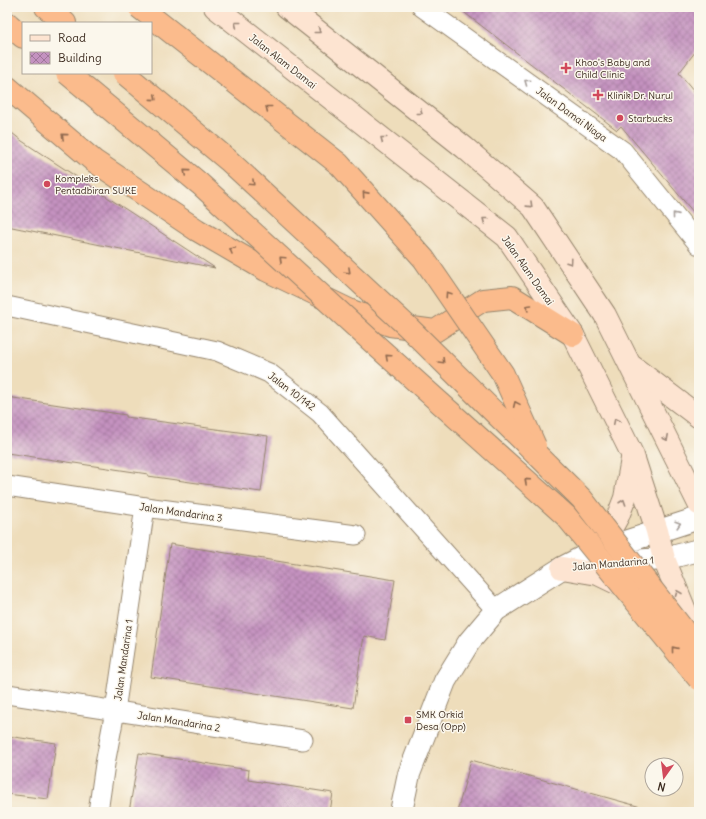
<svg xmlns="http://www.w3.org/2000/svg" width="706" height="819" font-family="Delius,sans-serif">
<defs>
<pattern id="building-cross-hatch" width="8" height="8" patternUnits="userSpaceOnUse"><rect width="8" height="8" fill="#c492c0"/><path d="M0 0l8 8M0 8l8-8" fill="none" stroke="#a0779b"/></pattern>
</defs>
<rect width="100%" height="100%" fill="#fbf7ec"/>
<filter id="ink" filterUnits="userSpaceOnUse"><feTurbulence type="fractalNoise" baseFrequency=".025" numOctaves="2"/><feDisplacementMap in="SourceGraphic" scale="8" xChannelSelector="R" yChannelSelector="G"/><feConvolveMatrix kernelMatrix="1 2 1 2 8 2 1 2 1" color-interpolation-filters="sRGB"/></filter>
<filter id="wash" filterUnits="userSpaceOnUse"><feTurbulence type="fractalNoise" baseFrequency=".012" numOctaves="4" result="noise"/><feDisplacementMap in="SourceGraphic" scale="16" xChannelSelector="R" yChannelSelector="G"/><feGaussianBlur stdDeviation="0.9" result="paint"/><feColorMatrix in="noise" values="0 0 0 0 0 0 0 0 0 0 0 0 0 0 0 0 0 1.4 0 .05"/><feComposite in="paint" operator="in"/></filter>
<g filter="url(#wash)">
<rect width="100%" height="100%" fill="#edb"/>
<g id="blocks">
<g fill="url(#building-cross-hatch)">
<polygon points="457,7 699,7 699,47 679,73 699,97 699,219 621,126 617,130"/>
<polygon points="7,129 22,141 215,268 7,226"/>
<polygon points="7,397 126,415 126,417 268,436 261,492 148,476 148,474 7,453"/>
<polygon points="170,544 395,580 385,640 364,636 353,708 151,677"/>
<polygon points="7,736 56,743 48,799 7,794"/>
<polygon points="139,753 249,770 248,780 333,793 330,812 129,812"/>
<polygon points="471,760 641,807 640,812 457,812"/>
</g>
</g>
</g>
<g filter="url(#ink)">
<use href="#blocks" fill-opacity="0" stroke="#94846c" stroke-width="1"/>
<g fill="none" stroke-linecap="round" stroke-linejoin="round">
<defs>
<g id="minor">
<polyline points="422,7 623,151 699,245"/>
<polyline points="7,306 217,351 269,373 320,413 496,610"/>
<polyline points="7,486 145,507 356,535"/>
<polyline points="7,694 303,740"/>
<polyline points="98,812 105,764 115,711 145,507"/>
</g>
<g id="tertiary">
<polyline points="614,562 664,559 699,550"/>
<polyline points="401,812 409,774 445,681 469,642 496,610 562,568 591,553 699,518"/>
</g>
<g id="secondary">
<polyline points="215,7 507,237 573,335 633,456 657,531 664,559 691,625 699,642"/>
<polyline points="287,7 465,148 533,207 605,315 699,504"/>
<polyline points="633,367 699,417"/>
<polyline points="600,549 618,516 625,498 632,459"/>
<polyline points="562,568 598,574 627,588"/>
</g>
<g id="motorway">
<polyline points="46,7 65,23"/>
<polyline points="7,23 23,37"/>
<polyline points="7,87 94,161 197,230 266,270 349,310 390,325 435,331 483,300 512,297 573,335"/>
</g>
</defs>
<use href="#minor" stroke="#94846c" stroke-width="21"/>
<use href="#tertiary" stroke="#94846c" stroke-width="24"/>
<use href="#secondary" stroke="#94846c" stroke-width="24"/>
<use href="#motorway" stroke="#94846c" stroke-width="24"/>
<use href="#minor" stroke="#fff" stroke-width="19"/>
<use href="#tertiary" stroke="#fff" stroke-width="22"/>
<use href="#secondary" stroke="#fde4d1" stroke-width="22"/>
<use href="#motorway" stroke="#fbbb8c" stroke-width="22"/>
<defs>
<g id="motorway-bridge">
<polyline points="139,7 339,164 424,259 503,374 535,446"/>
<polyline points="67,73 200,184 380,349 566,516 699,679"/>
<polyline points="124,73 228,160 407,326 582,499 699,650"/>
</g>
</defs>
<use href="#motorway-bridge" stroke="#94846c" stroke-width="24" stroke-linecap="butt"/>
<use href="#motorway-bridge" stroke="#fbbb8c" stroke-width="22"/>
</g>
<defs><path id="oneway-chevron" d="M-2-3.5L2.5 0L-2 3.5" fill="none" stroke-width="1.6" stroke-linecap="round" stroke-linejoin="round"/></defs>
<g stroke="#9c8778">
<use href="#oneway-chevron" transform="translate(237 24) rotate(-142)"/>
<use href="#oneway-chevron" transform="translate(318 31) rotate(38)"/>
<use href="#oneway-chevron" transform="translate(420 112) rotate(38)"/>
<use href="#oneway-chevron" transform="translate(383 139) rotate(-142)"/>
<use href="#oneway-chevron" transform="translate(530 205) rotate(44)"/>
<use href="#oneway-chevron" transform="translate(485 220) rotate(-142)"/>
<use href="#oneway-chevron" transform="translate(570 262) rotate(56)"/>
<use href="#oneway-chevron" transform="translate(616 421) rotate(-116)"/>
<use href="#oneway-chevron" transform="translate(666 438) rotate(63)"/>
<use href="#oneway-chevron" transform="translate(623 502) rotate(-71)"/>
<use href="#oneway-chevron" transform="translate(678 593) rotate(-112)"/>
</g>
<g stroke="#a79f9a">
<use href="#oneway-chevron" transform="translate(527 82) rotate(-144)"/>
<use href="#oneway-chevron" transform="translate(675 215) rotate(-129)"/>
<use href="#oneway-chevron" transform="translate(678 524) rotate(-17)"/>
</g>
<g stroke="#916b50">
<use href="#oneway-chevron" transform="translate(154 98) rotate(40)"/>
<use href="#oneway-chevron" transform="translate(268 108) rotate(-142)"/>
<use href="#oneway-chevron" transform="translate(64 136) rotate(-139)"/>
<use href="#oneway-chevron" transform="translate(186 172) rotate(-140)"/>
<use href="#oneway-chevron" transform="translate(252 183) rotate(43)"/>
<use href="#oneway-chevron" transform="translate(365 194) rotate(-132)"/>
<use href="#oneway-chevron" transform="translate(232 250) rotate(-150)"/>
<use href="#oneway-chevron" transform="translate(282 259) rotate(-137)"/>
<use href="#oneway-chevron" transform="translate(348 271) rotate(43)"/>
<use href="#oneway-chevron" transform="translate(448 294) rotate(-124)"/>
<use href="#oneway-chevron" transform="translate(528 307) rotate(-149)"/>
<use href="#oneway-chevron" transform="translate(388 357) rotate(-138)"/>
<use href="#oneway-chevron" transform="translate(442 361) rotate(45)"/>
<use href="#oneway-chevron" transform="translate(516 404) rotate(-114)"/>
<use href="#oneway-chevron" transform="translate(527 481) rotate(-138)"/>
<use href="#oneway-chevron" transform="translate(674 649) rotate(-129)"/>
</g>
</g>
<g fill="#d1495b" stroke="#fbf7ec" stroke-width="1.5">
<path d="M564 62h4v4h4v4h-4v4h-4v-4h-4v-4h4z"/>
<path d="M596 89h4v4h4v4h-4v4h-4v-4h-4v-4h4z"/>
<circle cx="620" cy="118" r="4"/>
<circle cx="47" cy="184" r="4"/>
<rect x="404" y="716" width="8" height="8" rx="2"/>
</g>
<g text-anchor="middle" stroke-width="3" stroke-linejoin="round" paint-order="stroke">
<g font-size="10" fill="#3b2a1e" stroke="#fbf7ec">
<text transform="translate(283 61) rotate(38)" y="4">Jalan Alam Damai</text>
<text transform="translate(572 114) rotate(36)" y="4">Jalan Damai Niaga</text>
<text transform="translate(528 270) rotate(55)" y="4">Jalan Alam Damai</text>
<text transform="translate(292 391) rotate(37)" y="4">Jalan 10/142</text>
<text transform="translate(181 512) rotate(8)" y="4">Jalan Mandarina 3</text>
<text transform="translate(613 563) rotate(-5)" y="4">Jalan Mandarina 1</text>
<text transform="translate(123 660) rotate(-82)" y="4">Jalan Mandarina 1</text>
<text transform="translate(179 721) rotate(9)" y="4">Jalan Mandarina 2</text>
</g>
<g font-size="10" fill="#3b2a1e" stroke="#fbf7ec" text-anchor="start">
<text x="575" y="66">Khoo's Baby and<tspan x="575" dy="12">Child Clinic</tspan></text>
<text x="607" y="99">Klinik Dr. Nurul</text>
<text x="628" y="122">Starbucks</text>
<text x="55" y="182">Kompleks<tspan x="55" dy="12">Pentadbiran SUKE</tspan></text>
<text x="416" y="718">SMK Orkid<tspan x="416" dy="12">Desa (Opp)</tspan></text>
</g>
</g>
<rect width="706" height="819" fill="none" stroke="#fbf7ec" stroke-width="24"/>
<rect x="22" y="22" width="130" height="52" fill="#fbf7ec" stroke="#aea59a"/>
<rect x="30" y="35" width="20" height="6" fill="#fde4d1" stroke="#aea59a"/>
<text x="58" y="42" font-size="12" fill="#3b2a1e">Road</text>
<rect x="30" y="52" width="20" height="12" fill="url(#building-cross-hatch)" stroke="#aea59a"/>
<text x="58" y="62" font-size="12" fill="#3b2a1e">Building</text>
<g transform="translate(664 777) rotate(194)"><circle r="19" fill="#fbf7ec" stroke="#aea59a"/>
<path d="M0-3L7 15L0 10L-7 15Z" fill="#d1495b"/>
<text y="-6" font-size="11" font-weight="bold" text-anchor="middle" fill="#3b2a1e">N</text>
</g>
</svg>
